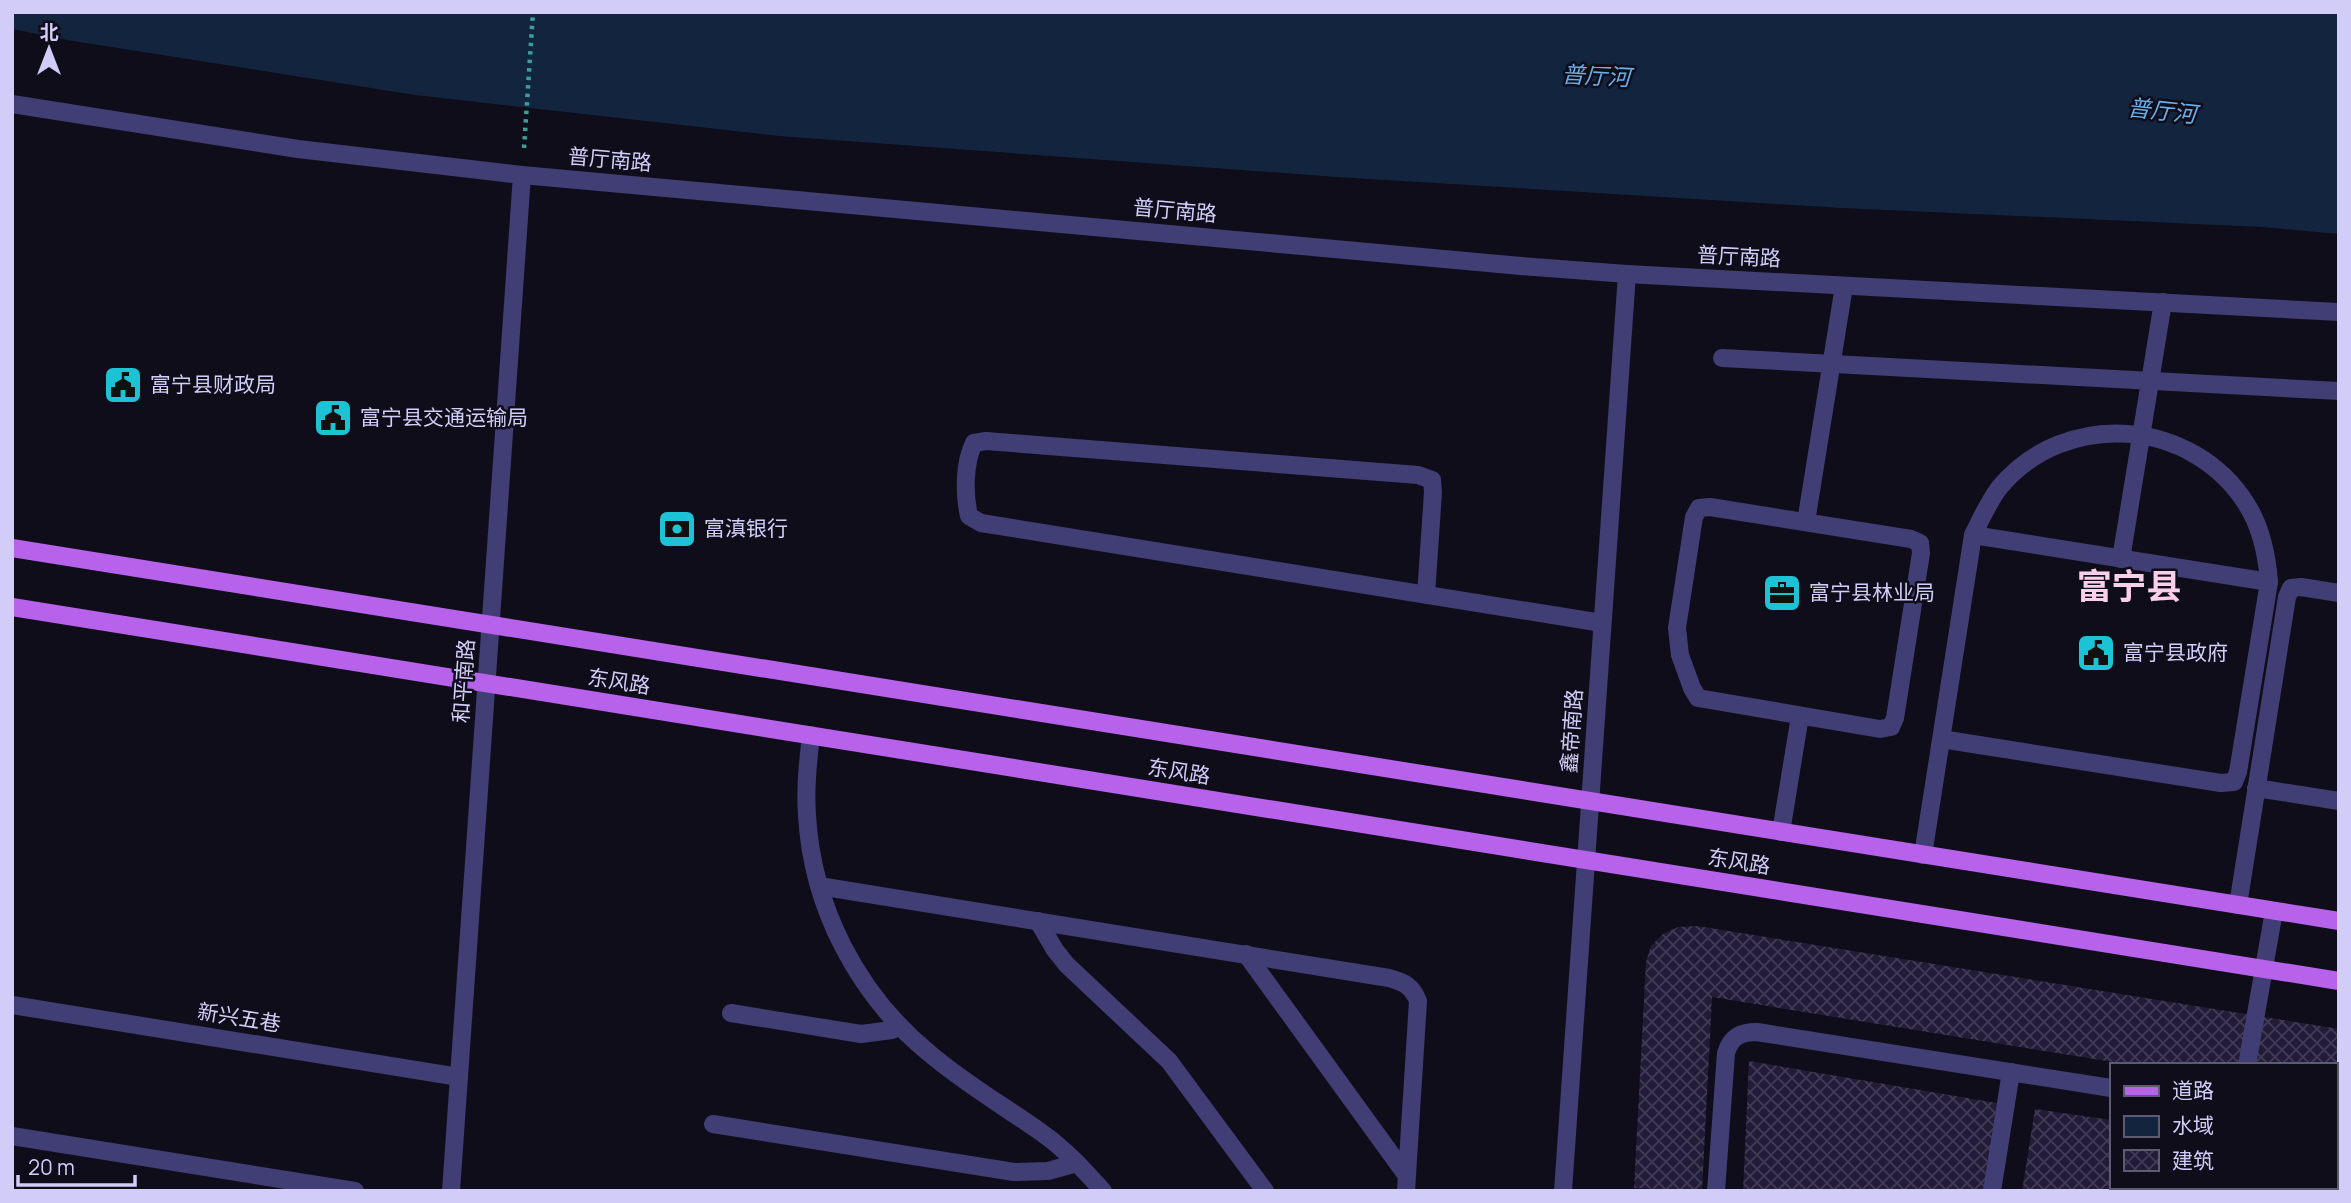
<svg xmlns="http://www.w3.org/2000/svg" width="2351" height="1203" font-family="Manrope,'Noto Sans SC',sans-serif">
<defs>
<pattern id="building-cross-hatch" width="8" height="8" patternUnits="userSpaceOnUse" patternTransform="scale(1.75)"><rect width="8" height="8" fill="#221c39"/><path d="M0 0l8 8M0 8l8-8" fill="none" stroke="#413c56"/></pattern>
</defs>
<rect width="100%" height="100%" fill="#0f0d1a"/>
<polygon fill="#13243e" points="12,12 2339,12 2339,234 2262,227 1843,208 1337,177 779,136 415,95 67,40 12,29"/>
<g fill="url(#building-cross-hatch)">
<polygon points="1697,926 2339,1029 2339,1098 2335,1098 2335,1065 2131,1065 1712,997 1702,1191 1634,1188 1646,962 1651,946 1663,934 1678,927"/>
<polygon points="1749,1061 1997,1103 1984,1191 1743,1191"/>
<polygon points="2035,1109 2111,1120 2111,1187 2335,1187 2335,1154 2339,1154 2339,1191 2022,1191"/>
</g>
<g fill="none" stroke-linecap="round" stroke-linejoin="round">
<polyline stroke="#3b9e98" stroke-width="4.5" stroke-dasharray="3.5 5" stroke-linecap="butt" points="524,148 533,12"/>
<g stroke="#403e74" stroke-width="18">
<polyline points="12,104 298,149 522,175 1521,266 1627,274 2339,312"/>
<polyline points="1722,358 2339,391"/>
<polygon points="1710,507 1911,539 1920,543 1921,553 1895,718 1891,727 1880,729 1698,698 1692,688 1680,655 1677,628 1694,517 1699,508"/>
<polyline points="1806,522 1844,286"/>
<path d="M1973,535C1981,519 1988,503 1999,488C2065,408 2193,418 2247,505C2262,529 2267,555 2269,582"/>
<polyline points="2121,559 2163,302"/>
<path d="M1426,595L1433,492L1432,480L1418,475L986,441L974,443C964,463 964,494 969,516L981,523L1602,623"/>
<path d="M811,735C808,762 805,788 807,815C812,907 858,995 929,1053C964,1083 1004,1106 1042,1133C1065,1149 1084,1170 1103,1191"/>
<polyline points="2256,788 2339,801"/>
<polyline points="1781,832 1800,716"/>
<polyline points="1923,855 1973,535 2269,582 2238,772 2234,782 2221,783 1941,739"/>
<path d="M819,886L1389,978C1404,982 1412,986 1418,1001L1406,1191"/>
<polyline points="2238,905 2287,597 2291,588 2301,587 2339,593"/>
<polyline points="1038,921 1055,950 1067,965 1169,1061 1265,1191"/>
<polyline points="1246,954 1407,1176"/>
<polyline points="12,1005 459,1077"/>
<polyline points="731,1013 861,1034 892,1030 900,1026"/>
<polyline points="2247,1065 2274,911"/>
<polyline points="713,1124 1014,1172 1048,1171 1077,1163"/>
<polyline points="2335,1125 2339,1125"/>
<polyline points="12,1136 355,1191"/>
<polyline points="451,1191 522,175"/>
<polyline points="1563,1191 1627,274"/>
<path d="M1716,1191L1726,1053C1731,1037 1740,1032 1757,1032L2111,1088"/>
<polyline points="1992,1191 2011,1072"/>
</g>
<g stroke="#b762ea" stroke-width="18">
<polyline points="12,548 2339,921"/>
<polyline points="12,607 2339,981"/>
</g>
</g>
<defs>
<symbol id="civic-square" viewBox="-11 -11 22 22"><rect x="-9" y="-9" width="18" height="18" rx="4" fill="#1cc3d5" stroke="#0f0d1a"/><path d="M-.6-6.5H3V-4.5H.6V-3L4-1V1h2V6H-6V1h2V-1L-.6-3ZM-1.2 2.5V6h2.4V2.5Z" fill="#111"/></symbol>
<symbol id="bank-square" viewBox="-11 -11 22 22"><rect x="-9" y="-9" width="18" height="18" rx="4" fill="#1cc3d5" stroke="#0f0d1a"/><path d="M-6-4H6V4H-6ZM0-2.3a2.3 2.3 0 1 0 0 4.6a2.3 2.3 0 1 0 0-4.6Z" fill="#111"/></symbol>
<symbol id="office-square" viewBox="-11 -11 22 22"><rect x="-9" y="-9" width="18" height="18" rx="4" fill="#1cc3d5" stroke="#0f0d1a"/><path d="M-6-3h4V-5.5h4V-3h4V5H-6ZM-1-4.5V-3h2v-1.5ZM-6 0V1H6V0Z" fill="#111"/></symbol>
</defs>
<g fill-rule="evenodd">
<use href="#civic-square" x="101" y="363" width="44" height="44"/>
<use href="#civic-square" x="311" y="396" width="44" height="44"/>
<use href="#bank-square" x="655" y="507" width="44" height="44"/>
<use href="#office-square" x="1760" y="571" width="44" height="44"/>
<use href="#civic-square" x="2074" y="631" width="44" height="44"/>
</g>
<g text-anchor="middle" stroke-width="5" stroke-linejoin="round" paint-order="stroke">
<g font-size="21" fill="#d2cdf8" stroke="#0f0d1a">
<text transform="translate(610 160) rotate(5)" y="7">普厅南路</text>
<text transform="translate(1175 211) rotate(5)" y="7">普厅南路</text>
<text transform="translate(1739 257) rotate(3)" y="7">普厅南路</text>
<text transform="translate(464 681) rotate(-86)" y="7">和平南路</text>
<text transform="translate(619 682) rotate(9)" y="7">东风路</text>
<text transform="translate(1572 731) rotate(-86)" y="7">鑫帝南路</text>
<text transform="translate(1179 772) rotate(9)" y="7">东风路</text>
<text transform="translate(1739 862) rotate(9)" y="7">东风路</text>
<text transform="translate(239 1018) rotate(9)" y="7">新兴五巷</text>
</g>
<g font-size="21" fill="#d2cdf8" stroke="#0f0d1a" text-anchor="start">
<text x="150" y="392">富宁县财政局</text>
<text x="360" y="425">富宁县交通运输局</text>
<text x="704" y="536">富滇银行</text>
<text x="1809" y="600">富宁县林业局</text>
<text x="2123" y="660">富宁县政府</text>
</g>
<g font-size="23" font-style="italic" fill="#68afeb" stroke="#0f0d1a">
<text transform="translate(1596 76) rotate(3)" y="8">普厅河</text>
<text transform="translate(2162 111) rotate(6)" y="8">普厅河</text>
</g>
<g font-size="35" font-weight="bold" fill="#f9cfea" stroke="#0f0d1a">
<text x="2129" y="599">富宁县</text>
</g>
</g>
<rect width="2351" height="1203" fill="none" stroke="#d2cdf8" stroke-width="28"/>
<rect x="2110" y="1063" width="228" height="126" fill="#0f0d1a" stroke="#5d5a73" stroke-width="2"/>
<rect x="2124" y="1086" width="35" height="10" fill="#b762ea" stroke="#5d5a73" stroke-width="2"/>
<text x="2172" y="1098" font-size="21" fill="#d2cdf8">道路</text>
<rect x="2124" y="1116" width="35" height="21" fill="#13243e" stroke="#5d5a73" stroke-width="2"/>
<text x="2172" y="1133" font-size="21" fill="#d2cdf8">水域</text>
<rect x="2124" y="1150" width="35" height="21" fill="url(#building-cross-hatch)" stroke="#5d5a73" stroke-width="2"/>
<text x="2172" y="1168" font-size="21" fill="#d2cdf8">建筑</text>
<g transform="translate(49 49)" stroke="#0f0d1a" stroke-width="5" paint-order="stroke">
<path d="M0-5L12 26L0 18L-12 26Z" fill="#d2cdf8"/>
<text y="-10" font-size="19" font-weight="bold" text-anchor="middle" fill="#d2cdf8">北</text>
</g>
<path d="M18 1175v10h117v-10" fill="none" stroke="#d2cdf8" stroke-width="3.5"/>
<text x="28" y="1175" font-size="21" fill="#d2cdf8" stroke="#0f0d1a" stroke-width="5" paint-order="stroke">20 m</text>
</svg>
